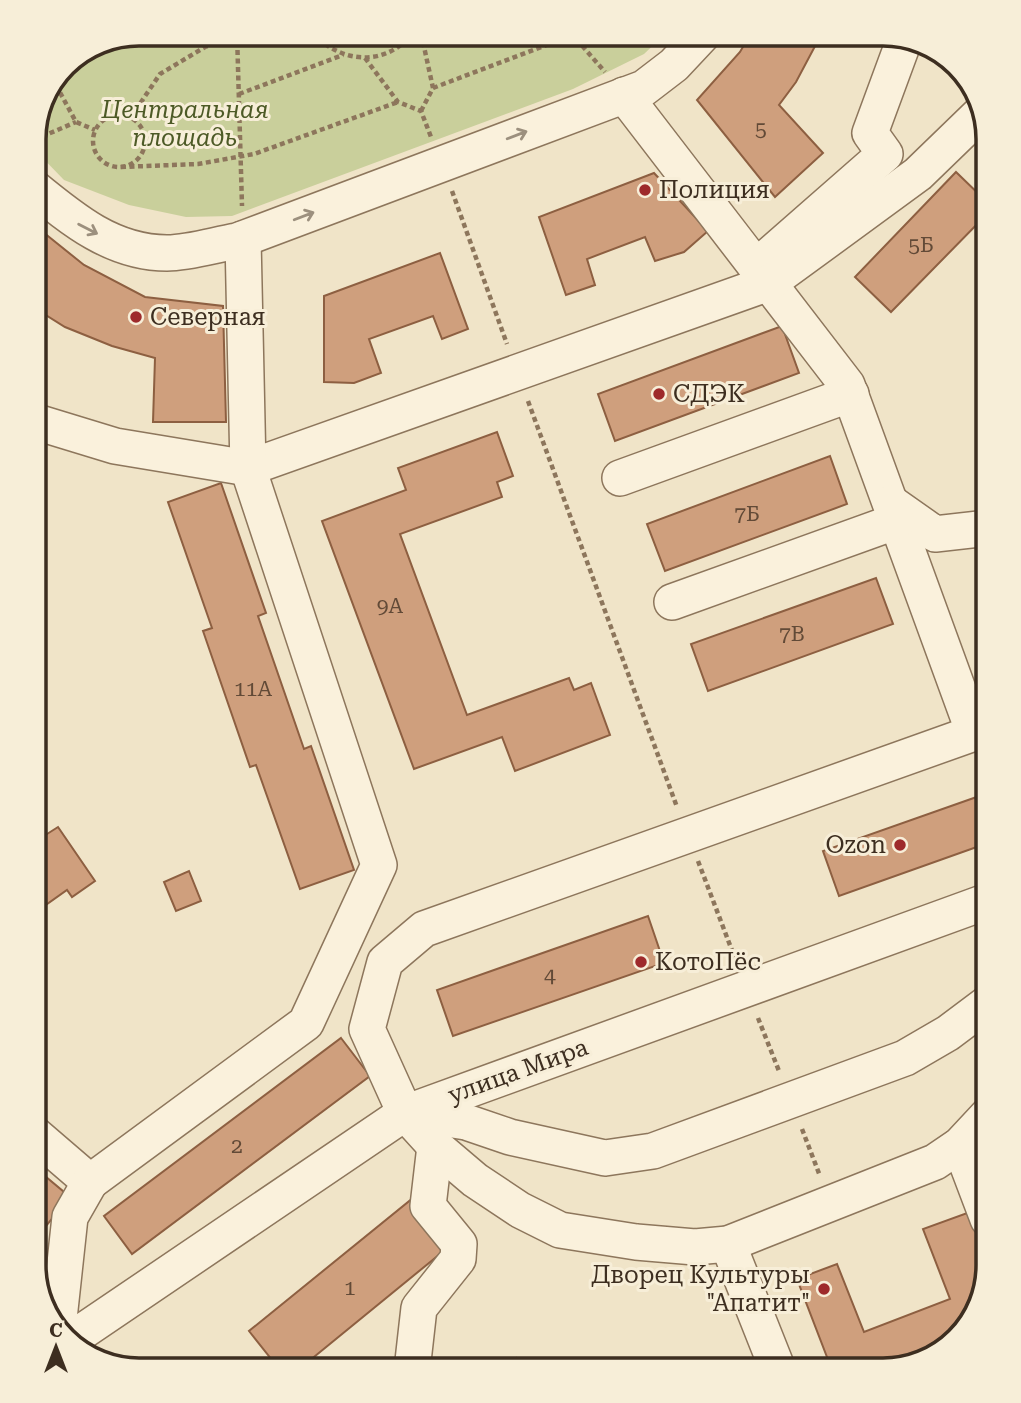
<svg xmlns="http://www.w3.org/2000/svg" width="1021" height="1403" font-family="'Roboto Serif',serif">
<rect width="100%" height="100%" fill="#f0e4c8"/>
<polygon fill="#c9cf9b" points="139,33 666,33 644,54 573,89 232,216 186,217 129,205 64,180 34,149 34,131 69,60"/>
<g fill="#cf9f7d" stroke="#8d5f41" stroke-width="2">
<polygon points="751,33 822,33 796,82 779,105 823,153 775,197 697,100 740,52"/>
<polygon points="956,172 988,203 988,213 891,312 855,277"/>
<polygon points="654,173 708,231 684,252 655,261 645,237 587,259 595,285 566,295 539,217"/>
<polygon points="33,224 84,265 145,297 223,306 226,422 153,422 155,358 112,346 65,327 33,307"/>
<polygon points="440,253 468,329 442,339 433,316 369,339 381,373 354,383 324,382 324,296"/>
<polygon points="782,326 799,373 615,441 598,394"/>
<polygon points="497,432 513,476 497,482 502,497 400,534 467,715 569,678 574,690 591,683 610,735 515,771 502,737 414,769 322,521 406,490 398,468"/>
<polygon points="830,456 847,504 665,571 647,524"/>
<polygon points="221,483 266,613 258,616 304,749 311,746 354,870 300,889 256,765 250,767 203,631 212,628 168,502"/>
<polygon points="876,578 893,624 708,691 691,644"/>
<polygon points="988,793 988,843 839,896 823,851"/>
<polygon points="58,827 95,881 72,897 67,890 33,914 33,843"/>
<polygon points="189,871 201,901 176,911 164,882"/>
<polygon points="648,916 664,963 453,1036 437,990"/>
<polygon points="341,1038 370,1076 132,1254 104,1216"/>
<polygon points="33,1166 70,1197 37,1237 33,1234"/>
<polygon points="413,1198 451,1245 298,1370 280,1370 249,1331"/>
<polygon points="970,1212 988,1258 974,1317 935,1355 883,1370 832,1370 797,1279 837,1264 864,1332 950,1299 923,1229"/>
<polygon points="516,1358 521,1370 487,1370"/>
</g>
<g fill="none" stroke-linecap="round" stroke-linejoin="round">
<defs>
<g id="minor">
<polyline points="624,95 847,385 974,733 424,929 385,962 367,1029 405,1113 435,1146 475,1180 520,1210 560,1230 636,1242 695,1247 728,1244 935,1162 960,1145 988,1115"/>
<path d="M33,187C73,220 113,253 167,253C189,253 214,245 237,241L644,88L674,65L704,33"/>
<polyline points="756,267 885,154 870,133 905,38"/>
<polyline points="33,421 115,446 248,468 769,283 918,174 981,113"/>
<polyline points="620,478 851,394"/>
<polyline points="891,503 935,534 988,528"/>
<polyline points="672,602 897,521"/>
<polyline points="408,1113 466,1122 510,1137 605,1158 653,1151 905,1058 948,1033 988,1003"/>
<polyline points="33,1133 90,1182 306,1023 379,865 248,468 243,239"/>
<polyline points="960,1145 988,1219"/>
<polyline points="728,1244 778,1370"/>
<polyline points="58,1328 70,1217 90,1182"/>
<polyline points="70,1340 405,1113 988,901"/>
<polyline points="412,1370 419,1308 458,1259 459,1244 428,1206 435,1146"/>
</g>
</defs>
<use href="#minor" stroke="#8d765c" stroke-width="38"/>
<g stroke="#8d765c" stroke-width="4.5" stroke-dasharray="5 3.5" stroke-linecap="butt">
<polyline points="237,33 242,206"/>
<path d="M312,33C343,64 384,67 414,33"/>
<polyline points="571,33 605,72"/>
<polyline points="365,58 398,102 421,111 431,137"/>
<polyline points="56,85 76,122 95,130"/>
<polyline points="433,88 560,40 567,33"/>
<polyline points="239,94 343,55"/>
<polyline points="421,111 433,88 421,33"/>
<circle cx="119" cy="141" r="26"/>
<polyline points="131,117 160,74 205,47 241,33"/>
<polyline points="34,140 76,122"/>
<polyline points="121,167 198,164 254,154 398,102"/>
<polyline points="452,191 507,344"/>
<polyline points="528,401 677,807"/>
<polyline points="698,861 736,961"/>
<polyline points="758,1018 779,1071"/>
<polyline points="802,1129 820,1176"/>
</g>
<use href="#minor" stroke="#faf1dc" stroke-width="35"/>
</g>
<defs><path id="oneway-shaft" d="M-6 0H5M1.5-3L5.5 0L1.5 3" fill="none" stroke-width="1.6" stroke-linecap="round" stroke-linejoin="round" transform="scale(1.75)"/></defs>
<g stroke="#9c907e">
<use href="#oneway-shaft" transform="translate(517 135) rotate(-21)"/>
<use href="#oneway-shaft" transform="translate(304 216) rotate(-21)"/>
<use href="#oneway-shaft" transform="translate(88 229) rotate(27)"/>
</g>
<g fill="#9e2a2b" stroke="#f7eed8" stroke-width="2.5">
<circle cx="645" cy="190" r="7"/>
<circle cx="136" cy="317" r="7"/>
<circle cx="659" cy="394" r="7"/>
<circle cx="900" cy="845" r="7"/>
<circle cx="641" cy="962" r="7"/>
<circle cx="824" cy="1289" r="7"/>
</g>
<g text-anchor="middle" stroke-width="6" stroke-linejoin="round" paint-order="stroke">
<g font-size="21" fill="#624a37">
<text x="761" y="136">5</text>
<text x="921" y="252">5Б</text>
<text x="747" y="521">7Б</text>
<text x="390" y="613">9А</text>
<text x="792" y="641">7В</text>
<text x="253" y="696">11А</text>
<text x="550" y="983">4</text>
<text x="237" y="1153">2</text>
<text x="350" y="1295">1</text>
</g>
<g font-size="24" font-style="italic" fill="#4d5a26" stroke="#f7eed8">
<text x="185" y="118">Центральная<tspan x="185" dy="28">площадь</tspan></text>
</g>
<g font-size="24" fill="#3d2e20" stroke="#f7eed8" text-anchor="start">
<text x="659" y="198">Полиция</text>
<text x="150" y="325">Северная</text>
<text x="673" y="402">СДЭК</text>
<text x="886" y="853" text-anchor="end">Ozon</text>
<text x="655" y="970">КотоПёс</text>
<text x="810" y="1283" text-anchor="end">Дворец Культуры<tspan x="810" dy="28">"Апатит"</tspan></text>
</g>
<g font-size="24" fill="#3d2e20" stroke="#f7eed8">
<text transform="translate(518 1071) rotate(-20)" y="8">улица Мира</text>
</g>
</g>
<path d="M0 0H1021V1403H0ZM139 46H883A93 93 0 0 1 976 139V1265A93 93 0 0 1 883 1358H139A93 93 0 0 1 46 1265V139A93 93 0 0 1 139 46Z" fill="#f7eed8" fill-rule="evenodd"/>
<path fill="none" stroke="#3d2e20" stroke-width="3.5" d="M139 46H883A93 93 0 0 1 976 139V1265A93 93 0 0 1 883 1358H139A93 93 0 0 1 46 1265V139A93 93 0 0 1 139 46Z"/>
<g transform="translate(56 1347)" stroke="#f7eed8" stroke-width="5" paint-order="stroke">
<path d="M0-5L12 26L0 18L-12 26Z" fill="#3d2e20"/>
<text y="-10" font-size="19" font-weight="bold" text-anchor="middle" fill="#3d2e20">С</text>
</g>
</svg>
